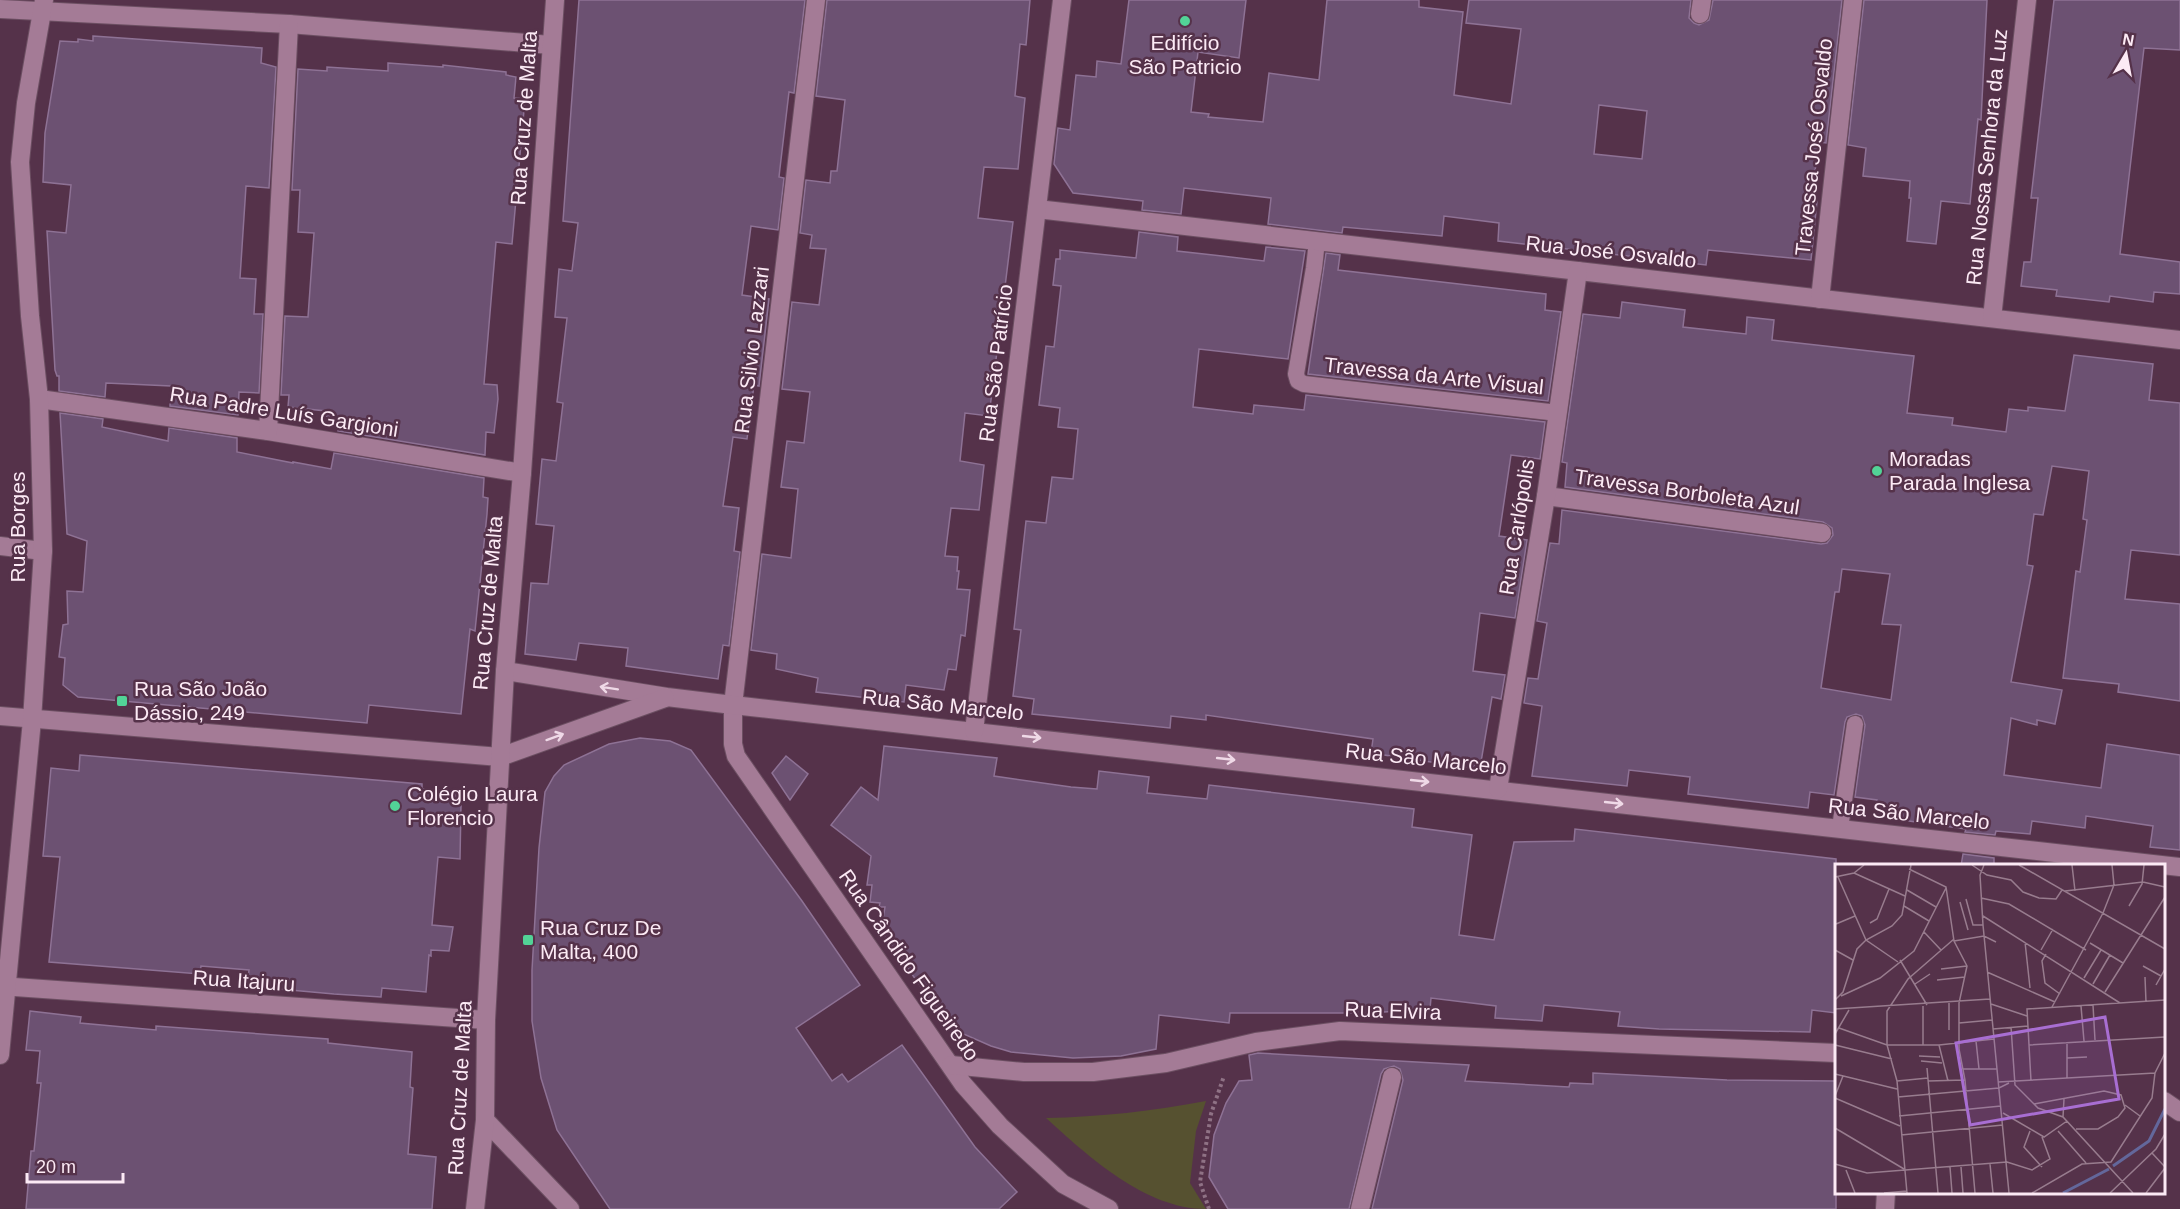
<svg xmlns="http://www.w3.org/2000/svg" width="2180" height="1209" font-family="Arial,sans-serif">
<rect width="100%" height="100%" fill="#55324a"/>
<path fill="#565130" d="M1206,1101L1196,1131L1190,1183L1206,1209C1145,1209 1088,1156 1046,1118C1100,1117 1153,1111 1206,1101Z"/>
<g fill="#6c5172" stroke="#8e7295" stroke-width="1.5" fill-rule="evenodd">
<polygon points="579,0 805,0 794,93 789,92 780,168 779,177 784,178 778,230 751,226 742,295 769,299 759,386 754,385 747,439 733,437 723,506 739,508 734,551 740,552 729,646 723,645 718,679 626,666 628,648 579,643 576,660 525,654 531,583 548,584 554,526 536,524 542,459 556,461 563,403 557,402 567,318 555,317 559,269 572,271 578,223 563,221"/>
<polygon points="827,0 1030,0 1026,45 1020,44 1015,96 1025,98 1018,169 984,167 978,218 1013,222 989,416 965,413 960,461 984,465 979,510 951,508 945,556 958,557 957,571 959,571 957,589 970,590 965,636 961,635 956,670 948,669 944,690 906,685 904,702 816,692 818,678 776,669 777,654 751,650 762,554 791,558 798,489 781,487 787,441 804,443 810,392 782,389 792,302 819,305 826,249 810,248 812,235 800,233 806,180 830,183 831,171 837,171 845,100 816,96"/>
<path d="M1129,0H1246L1239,58L1198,52L1191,112L1209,114L1208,117L1263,122L1269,73L1319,80L1327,0H1419V7L1463,12L1454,95L1511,104L1521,29L1466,23L1469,0H1691L1689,18L1694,23L1699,25L1709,20L1713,0H1842L1826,143L1819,142L1811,200L1817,201L1811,260L1708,250L1706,265L1498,241L1499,223L1444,216L1442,236L1343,227L1342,233L1268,224L1271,198L1184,188L1181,214L1142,210L1143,201L1073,193L1054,164L1058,128L1070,130L1076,75L1096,77L1097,61L1121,64ZM1599,105L1647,111L1642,159L1594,154Z"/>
<polygon points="1864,0 1987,0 1981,120 1978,119 1970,204 1941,201 1936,244 1907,241 1911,198 1909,198 1910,181 1863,176 1866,148 1848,145"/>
<polygon points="2054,0 2180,0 2180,50 2144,48 2120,254 2180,262 2180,294 2154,292 2153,302 2110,296 2109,302 2056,296 2057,290 2021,286 2024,262 2031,262 2038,198 2031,198"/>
<polygon points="93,36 262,48 261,63 276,67 269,188 246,186 240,278 256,279 254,314 263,314 259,393 239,392 238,415 170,406 171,386 106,383 105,397 59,391 59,376 57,376 55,370 47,231 66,233 71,185 43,182 45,133 60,41 78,42 78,39 93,41"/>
<polygon points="388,63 443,67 443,65 506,72 506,75 516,77 514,98 525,99 512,244 496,242 484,384 497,385 498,399 494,433 486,432 485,455 338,431 340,418 326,416 326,411 288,407 289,395 281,395 285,316 308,317 314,233 298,232 300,190 292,190 298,69 327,71 327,67 388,71"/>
<polygon points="1139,232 1178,237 1177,251 1222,256 1264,261 1266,247 1305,251 1288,359 1199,349 1193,407 1253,414 1254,405 1304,410 1306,395 1545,422 1540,459 1511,455 1499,536 1527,540 1515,618 1480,613 1473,671 1505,675 1501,699 1492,697 1481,762 1471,768 1371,753 1373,739 1206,715 1206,720 1171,716 1170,728 1032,714 1034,699 1013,696 1021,630 1014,629 1026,521 1046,523 1052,477 1073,479 1078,429 1058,427 1060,408 1039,405 1046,346 1054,347 1061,286 1053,285 1056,259 1060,259 1060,250 1136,258"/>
<polygon points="1326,253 1340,255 1338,270 1546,294 1545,310 1561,312 1548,401 1308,374"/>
<path d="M1622,302L1685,310L1683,327L1746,334L1747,317L1774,320L1772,340L1914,356L1907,413L1953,418L1952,425L2006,432L2009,409L2028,411V407L2065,411L2074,355L2153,364L2149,400L2180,403V555L2131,550L2125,599L2180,604V701L2118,692L2119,684L2063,678L2076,571L2080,572L2087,520L2083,519L2089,471L2052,466L2043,515L2034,514L2027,565L2033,566L2011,682L2062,690L2055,724L2037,720V725L2011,718L2004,775L2101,788L2107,744L2180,755V850L2150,847L2153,826L2086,816L2085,828L2032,821L2030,834L1996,831L1995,835L1965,832L1966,829L1874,816L1877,800L1855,797L1865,725L1862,716L1856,714L1847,717L1845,722L1834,795L1810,792L1808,808L1688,794L1690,777L1629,770L1627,786L1532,776L1542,706L1524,703L1528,678L1538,679L1547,623L1537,621L1550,543L1559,544L1562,510L1821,544L1827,543L1833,535L1832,528L1823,522L1565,487L1567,463L1562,462L1583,314L1620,318ZM1842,569L1890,574L1882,624L1901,625L1891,700L1821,688L1835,592H1839Z"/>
<polygon points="60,413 103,419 102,427 168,441 169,428 237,438 237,452 293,463 293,462 331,469 334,453 484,478 483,497 488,498 487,514 475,631 470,629 461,714 369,705 367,723 78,697 63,685 65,658 59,657 63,625 68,624 67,591 83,592 87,541 67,534"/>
<polygon points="640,738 670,741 691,750 802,901 860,985 796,1028 832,1081 842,1074 848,1082 902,1045 975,1147 1017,1192 999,1209 610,1209 557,1130 541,1078 532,1021 532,970 539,848 545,792 554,776 564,765 609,744"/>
<polygon points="884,746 997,758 994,776 1071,787 1097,789 1099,771 1149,777 1147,793 1207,799 1209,785 1414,809 1412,827 1472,835 1459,935 1494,940 1514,842 1574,841 1575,829 1836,859 1836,1013 1812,1010 1810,1032 1659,1029 1618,1026 1620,1012 1544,1005 1542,1021 1495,1018 1496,1006 1431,998 1430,1009 1368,1013 1230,1013 1229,1023 1159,1015 1156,1049 1121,1056 1073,1058 1011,1052 991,1046 959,1032 929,998 881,931 885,907 879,907 880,903 870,902 872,885 867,885 871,856 831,825 861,787 878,800"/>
<polygon points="80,755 422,784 422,789 453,791 461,805 460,859 438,857 432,925 453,927 449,951 431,950 431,956 429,955 426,992 382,988 381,997 334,994 247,986 249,970 201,966 200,974 49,962 60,857 43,856 51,768 79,771"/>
<polygon points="786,756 808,774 790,800 772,773"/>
<polygon points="1963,854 1994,858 1994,866 1961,866"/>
<polygon points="30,1011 81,1017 80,1023 156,1030 156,1026 328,1039 328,1043 412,1052 410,1087 413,1088 408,1154 436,1157 432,1209 26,1209 31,1151 34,1151 41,1083 37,1083 40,1051 26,1050"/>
<polygon points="1258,1053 1469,1065 1465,1081 1569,1087 1570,1083 1593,1084 1593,1073 1727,1080 1836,1081 1836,1209 1372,1209 1403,1080 1400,1069 1394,1066 1384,1069 1381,1074 1349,1209 1228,1209 1209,1177 1214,1135 1226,1103 1239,1081 1252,1080 1249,1055"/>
</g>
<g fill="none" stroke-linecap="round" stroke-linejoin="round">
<defs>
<g id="service">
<polyline points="1317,241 1314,268 1296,374 1298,381 1304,384 1558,413"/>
<polyline points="1840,828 1855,724"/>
</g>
<polyline id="pedestrian" points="1700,14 1702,0"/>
<g id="minor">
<polyline points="816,0 733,705 733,744 736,756 963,1084 1000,1126 1063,1184 1109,1209"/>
<polyline points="0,9 289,24 551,45"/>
<polyline points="1037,209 2180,340"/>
<polyline points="1820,299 1853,0"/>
<polyline points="1992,318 2027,0"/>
<polyline points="39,399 268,431 522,473"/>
<polyline points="268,431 289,24"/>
<polyline points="1546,496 1822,533"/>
<polyline points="0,546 43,551"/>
<polyline points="505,671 667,697 733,705 2180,867"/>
<polyline points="0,716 500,757 665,698"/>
<polyline points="974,731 1062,0"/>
<polyline points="1498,789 1546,496 1578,271"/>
<polyline points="0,986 486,1020"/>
<polyline points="0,1055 32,720 43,551 39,399 30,316 20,162 26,103 44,0"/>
<polyline points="951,1065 1024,1072 1093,1072 1166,1063 1256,1042 1340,1031 1836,1053"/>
<polyline points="2164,1101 2180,1112"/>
<polyline points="485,1120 570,1209"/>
<polyline points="1360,1209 1392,1077"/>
<polyline points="1885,1209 1886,1192"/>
</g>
<polyline id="tertiary" points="475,1209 485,1120 486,1020 505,671 522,473 555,0"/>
</defs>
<use href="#service" stroke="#6c4f62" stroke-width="18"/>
<use href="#pedestrian" stroke="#6c4f62" stroke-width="20"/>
<use href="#minor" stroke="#6c4f62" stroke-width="20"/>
<use href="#tertiary" stroke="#6c4f62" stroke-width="20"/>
<polyline stroke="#8f7285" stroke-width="4" stroke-dasharray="3 3" stroke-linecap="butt" points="1209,1209 1200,1182 1211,1114 1224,1076"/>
<use href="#service" stroke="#a47b96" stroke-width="16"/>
<use href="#pedestrian" stroke="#a47b96" stroke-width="18"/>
<use href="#minor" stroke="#a47b96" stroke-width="18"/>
<use href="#tertiary" stroke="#a47b96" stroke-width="18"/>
</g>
<defs><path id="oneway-shaft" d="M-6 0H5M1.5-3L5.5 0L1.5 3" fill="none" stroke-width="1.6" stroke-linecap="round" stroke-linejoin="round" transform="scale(1.5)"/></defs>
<g stroke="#efd9e7">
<use href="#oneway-shaft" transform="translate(609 688) rotate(-171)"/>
<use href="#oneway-shaft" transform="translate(555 737) rotate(-20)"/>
<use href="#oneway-shaft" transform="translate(1032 737) rotate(6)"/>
<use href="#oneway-shaft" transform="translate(1226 759) rotate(6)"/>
<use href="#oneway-shaft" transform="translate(1420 781) rotate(6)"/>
<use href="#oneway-shaft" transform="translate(1614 803) rotate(6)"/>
</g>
<g fill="#52d397" stroke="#55324a" stroke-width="2">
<circle cx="1185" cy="21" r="6"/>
<circle cx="1877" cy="471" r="6"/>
<rect x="116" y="695" width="12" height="12" rx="3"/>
<circle cx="395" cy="806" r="6"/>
<rect x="522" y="934" width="12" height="12" rx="3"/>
</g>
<g text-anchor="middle" stroke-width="5" stroke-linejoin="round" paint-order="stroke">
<g font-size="21" fill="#fceaf5" stroke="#55324a" text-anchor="start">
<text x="1185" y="50" text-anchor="middle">Edifício<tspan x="1185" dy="24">São Patricio</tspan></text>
<text x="1889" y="466">Moradas<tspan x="1889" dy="24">Parada Inglesa</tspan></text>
<text x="134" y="696">Rua São João<tspan x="134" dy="24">Dássio, 249</tspan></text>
<text x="407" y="801">Colégio Laura<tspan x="407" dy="24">Florencio</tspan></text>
<text x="540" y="935">Rua Cruz De<tspan x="540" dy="24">Malta, 400</tspan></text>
</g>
<g font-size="21" fill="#fceaf5" stroke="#55324a">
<text transform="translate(524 118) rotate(-86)" y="7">Rua Cruz de Malta</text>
<text transform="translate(1814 147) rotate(-84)" y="7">Travessa José Osvaldo</text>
<text transform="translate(1987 157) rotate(-84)" y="7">Rua Nossa Senhora da Luz</text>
<text transform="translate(1611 252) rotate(6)" y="7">Rua José Osvaldo</text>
<text transform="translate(752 350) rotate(-83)" y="7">Rua Silvio Lazzari</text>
<text transform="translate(996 363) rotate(-83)" y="7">Rua São Patrício</text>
<text transform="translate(1434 376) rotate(6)" y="7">Travessa da Arte Visual</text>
<text transform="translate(284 412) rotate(9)" y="7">Rua Padre Luís Gargioni</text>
<text transform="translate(1687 492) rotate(8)" y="7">Travessa Borboleta Azul</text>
<text transform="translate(18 527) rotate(-90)" y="7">Rua Borges</text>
<text transform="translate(1517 527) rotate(-81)" y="7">Rua Carlópolis</text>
<text transform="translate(488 603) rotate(-85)" y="7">Rua Cruz de Malta</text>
<text transform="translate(943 705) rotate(6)" y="7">Rua São Marcelo</text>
<text transform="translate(1426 759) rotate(6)" y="7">Rua São Marcelo</text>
<text transform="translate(1909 814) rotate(6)" y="7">Rua São Marcelo</text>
<text transform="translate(909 965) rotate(55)" y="7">Rua Cândido Figueiredo</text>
<text transform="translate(244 981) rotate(4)" y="7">Rua Itajuru</text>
<text transform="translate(1393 1011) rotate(2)" y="7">Rua Elvira</text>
<text transform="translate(460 1088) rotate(-87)" y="7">Rua Cruz de Malta</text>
</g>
</g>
<g transform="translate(1835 864)">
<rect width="330" height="330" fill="#55324a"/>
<path fill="none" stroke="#63679b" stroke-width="3" d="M278,302L314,277L330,245M228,329L274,305"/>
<path fill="none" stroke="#987c8e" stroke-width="1.5" d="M137,1L152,11L176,16L188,28L204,34L221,35L227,26M149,1L145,11L148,61L174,329M184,1L330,85M237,1L240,27M74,5L111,23L119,77L132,102L124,139V185L130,216L140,329M19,9L70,32M0,13L19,9L29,1M3,13L31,76L63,98M72,26L101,43M230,27L308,18L330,23M146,34L174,40L251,86M131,35L138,61H148M125,38L133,66M69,42L94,57M294,42L307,20L309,1M148,52L285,139M35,59L42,55L54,25M1,60L20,52M89,68L106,86M119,77L149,72L161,78M190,78L195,124M255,79L288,99M0,86L18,96M206,86L218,65M211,90L207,97L210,119L225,130M65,96L92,141M308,102L326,112M106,105L132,102M152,108L220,138M310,113L311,138M249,114L266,86M102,116L130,113M80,120L95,110M258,120L275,91M321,121L330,105M270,128L330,33M6,132L45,114L79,87L111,24M0,136L8,128L22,85L31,76L57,62L67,51L76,1M156,140L192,152M258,141L260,176M88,142V181M246,142L249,177M217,143L268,49L279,21L277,1M0,145L155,135M124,159L157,156M176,163L180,221L203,244L228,253L298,329M4,164L52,181H104L159,175M158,165L193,162M114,166V139M0,170L14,146M141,177L144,205M232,178V215M0,181L57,195M104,181L113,217M194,181L330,173M84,192L105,193M232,194L252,193M86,197L107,199M92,204L103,329M128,205H162M0,210L62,225M62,217L93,214M93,217L130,216M196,217L192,145L330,136M163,218L320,209M0,232L8,212M63,233L164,224L174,219M0,234L65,262M199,240L269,227L286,231L290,244L283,253L263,265H241M290,241L305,252M168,249L209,273L232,257M64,252L166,242M228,253L229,235M0,264L69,305M195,267L189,283L207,303M223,267L251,299M66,271L168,261M317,289L330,303M0,300L32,309L172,298L197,306L215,295L207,273M155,300L158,329M115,303L117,329M126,303L128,329M11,306L20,329M49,329L72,327M72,329L62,217L52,181V147L73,115L119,75M197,329L247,300L276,298L317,234L320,209L330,189M275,329L321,285L330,270M311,329L330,304"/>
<path fill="#a86ed2" fill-opacity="0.15" stroke="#a86ed2" stroke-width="3" d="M270,153L284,235L135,261L121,179Z"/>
<rect width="330" height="330" fill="none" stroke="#fceaf5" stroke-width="3"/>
</g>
<g transform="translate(2126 54) rotate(10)" stroke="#55324a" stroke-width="4.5" paint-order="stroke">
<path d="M0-4.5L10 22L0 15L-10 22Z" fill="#fceaf5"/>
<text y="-9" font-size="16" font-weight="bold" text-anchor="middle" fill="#fceaf5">N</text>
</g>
<path d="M27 1173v9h96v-9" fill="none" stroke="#fceaf5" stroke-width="3"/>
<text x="36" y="1173" font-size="18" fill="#fceaf5" stroke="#55324a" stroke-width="4.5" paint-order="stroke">20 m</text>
</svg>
